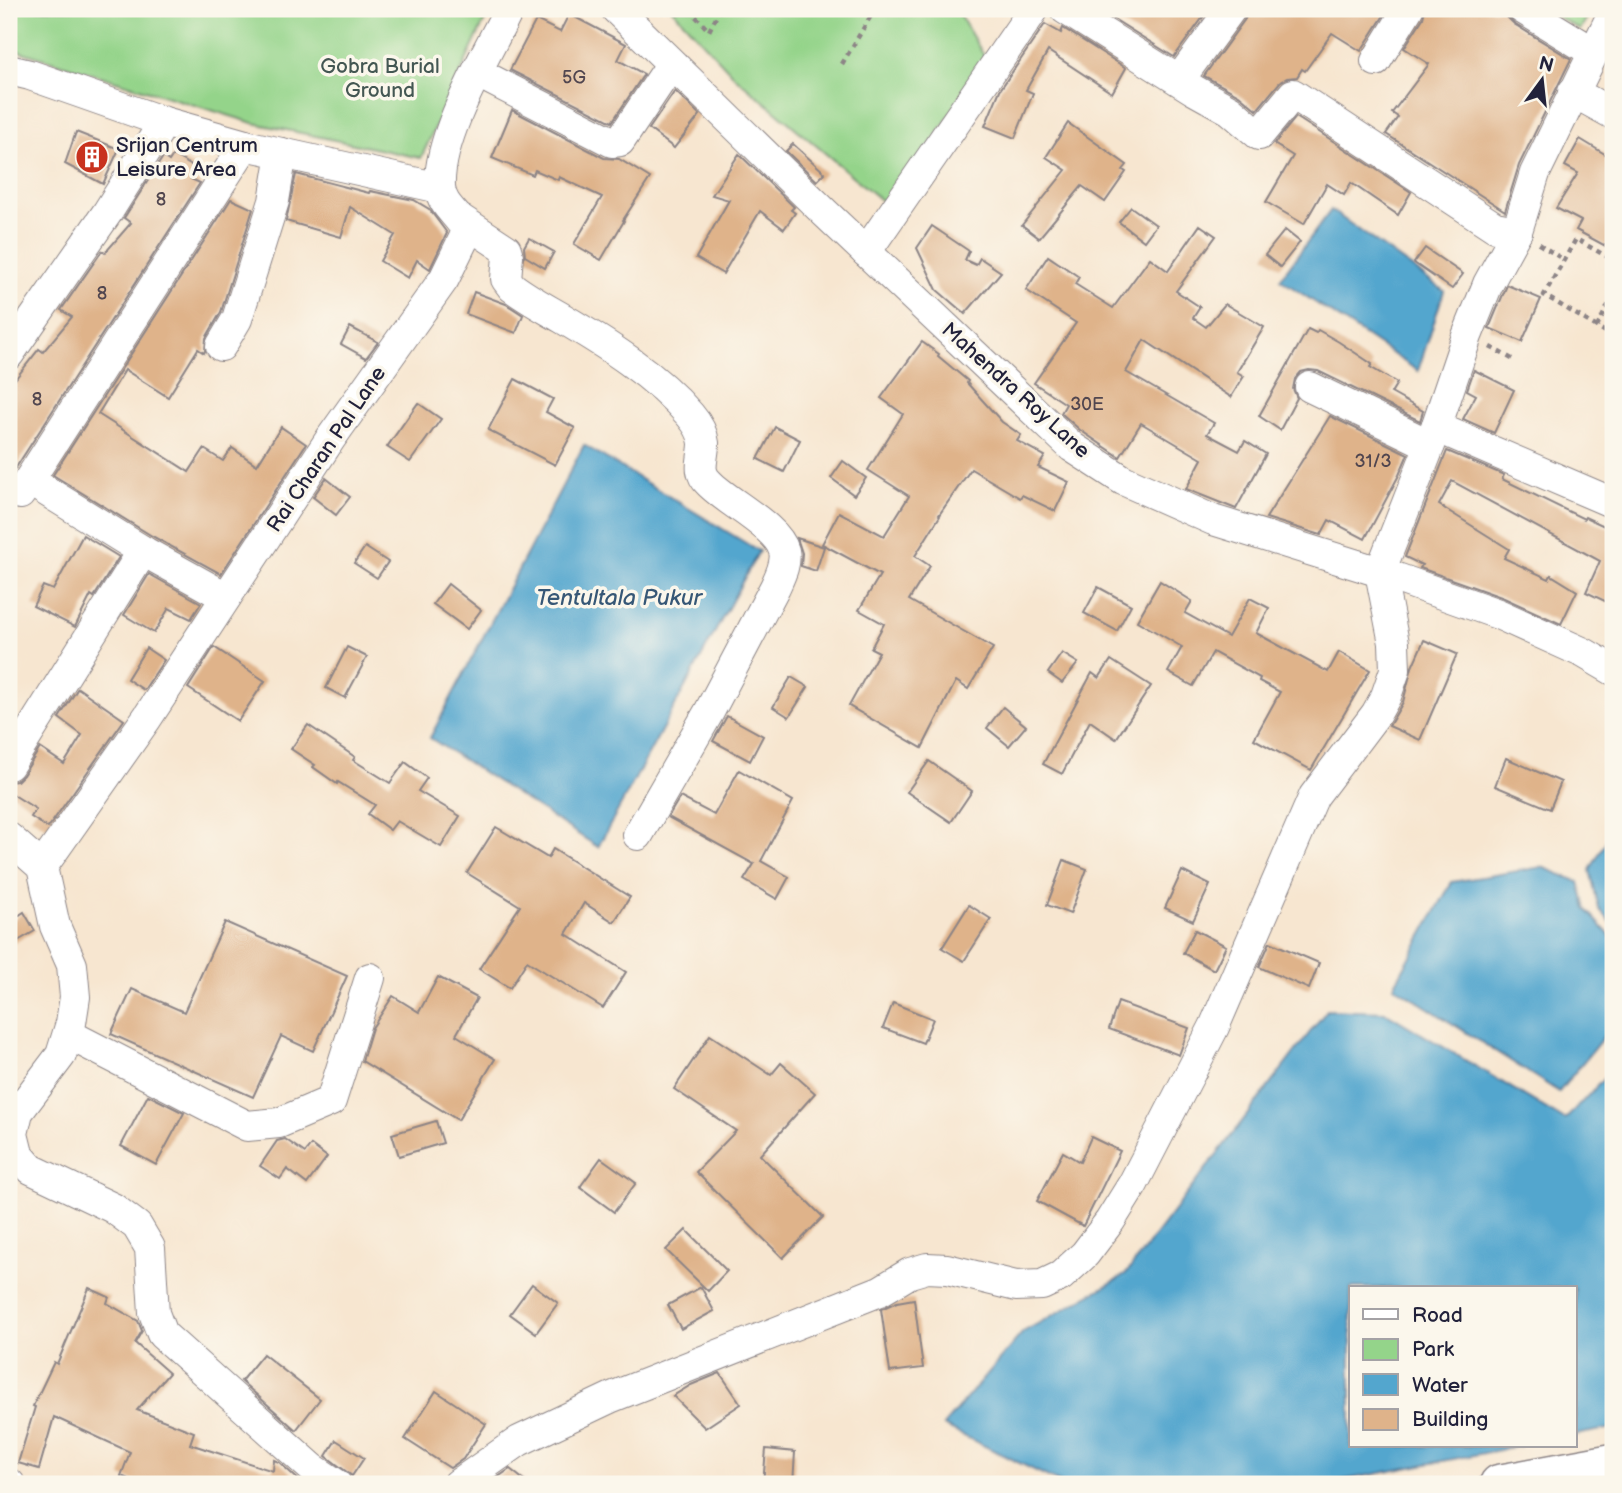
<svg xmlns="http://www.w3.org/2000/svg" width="1622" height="1493" font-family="'Balsamiq Sans',sans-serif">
<rect width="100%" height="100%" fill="#fbf7ec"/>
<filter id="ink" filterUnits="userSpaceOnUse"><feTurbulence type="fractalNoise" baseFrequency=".0143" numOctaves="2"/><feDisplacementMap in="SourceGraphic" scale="14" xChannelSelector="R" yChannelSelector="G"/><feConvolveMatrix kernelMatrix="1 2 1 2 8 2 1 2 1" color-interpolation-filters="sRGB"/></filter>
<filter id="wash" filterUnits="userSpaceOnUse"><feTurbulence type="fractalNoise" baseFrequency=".00686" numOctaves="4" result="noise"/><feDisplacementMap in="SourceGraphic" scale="28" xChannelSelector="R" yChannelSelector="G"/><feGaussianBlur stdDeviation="1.57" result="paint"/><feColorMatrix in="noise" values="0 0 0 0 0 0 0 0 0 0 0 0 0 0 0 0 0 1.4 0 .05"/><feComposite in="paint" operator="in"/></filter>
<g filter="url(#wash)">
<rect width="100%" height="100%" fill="#f7e6d0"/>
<g fill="#94d48a" stroke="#5b7b62" stroke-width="2">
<polygon points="9,9 490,9 421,158 253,123 9,48"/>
<polygon points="672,9 956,9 986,59 890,208 734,76"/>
<polygon points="1545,9 1592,9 1580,30"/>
</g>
<g fill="#53a6ce" stroke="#3a6484" stroke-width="2">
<polygon points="1331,210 1444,291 1418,371 1280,279"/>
<polygon points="584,445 759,551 598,847 430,738"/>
<polygon points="1613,829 1613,924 1599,909 1590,870"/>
<polygon points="1542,867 1579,882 1586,909 1613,939 1613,1025 1559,1092 1394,986 1452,882"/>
<polygon points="1327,1010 1385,1012 1565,1120 1613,1069 1613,1428 1575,1435 1575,1288 1351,1288 1351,1446 1521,1446 1323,1484 1063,1484 943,1426 1023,1332 1125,1275"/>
</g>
<g id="blocks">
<g fill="#dfb38a">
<polygon points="1098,9 1158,9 1171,15 1174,9 1209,9 1174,57"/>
<polygon points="1248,9 1388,9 1361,51 1332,33 1305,71 1302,69 1297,77 1287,78 1280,82 1257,110 1239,95 1204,76 1245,19"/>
<polygon points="1425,9 1506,9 1507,17 1514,24 1571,59 1519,165 1505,211 1386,134 1398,117 1392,113 1429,64 1404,48 1423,18"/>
<polygon points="569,14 626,44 618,60 644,74 612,122 510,70 536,20 560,32"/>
<polygon points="1045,24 1061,33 1063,28 1126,68 1112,93 1048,51 1026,90 1033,93 1015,138 985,126 1000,90"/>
<polygon points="675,91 700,115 674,148 649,129"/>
<polygon points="512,110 604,158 619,159 650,178 623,220 624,221 601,260 574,244 602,197 559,177 558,180 535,170 533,175 492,158"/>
<polygon points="1296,117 1411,192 1398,215 1351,183 1344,195 1327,184 1304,224 1266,202 1293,156 1274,144"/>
<polygon points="1068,123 1127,165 1123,170 1126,172 1105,202 1082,186 1039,238 1022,225 1066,170 1046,157"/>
<polygon points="76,132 119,149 103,184 65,164"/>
<polygon points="1580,139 1613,159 1613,250 1576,230 1581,221 1556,208 1578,173 1565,166"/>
<polygon points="793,144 825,173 817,181 786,151"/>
<polygon points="739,154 794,207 791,210 795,213 784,229 760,211 723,274 696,258 729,200 712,195"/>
<polygon points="173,155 197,169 191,179 200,183 15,469 9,466 9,387 39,349 43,352 72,317 61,310 102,251 105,253 131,223 124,218 163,157 169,161"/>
<polygon points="296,174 369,193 370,191 414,200 429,209 447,233 430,269 417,260 408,278 380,261 395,235 350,207 341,237 286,221"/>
<polygon points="231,199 253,209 221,312 206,338 205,351 204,353 198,349 168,397 125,370 98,414 189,472 204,449 223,461 232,448 257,465 281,427 306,444 221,574 152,536 53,475"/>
<polygon points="1131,207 1156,225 1144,241 1119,222"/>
<polygon points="1200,225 1216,236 1176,291 1200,307 1193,318 1206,327 1225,304 1264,327 1237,372 1244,376 1231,397 1144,340 1126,372 1214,423 1207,434 1239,451 1245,441 1266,454 1236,509 1186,489 1202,459 1141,423 1120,457 1080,430 1061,413 1066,404 1034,383 1076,323 1026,290 1048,256 1079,277 1075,284 1113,308 1150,258 1168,271"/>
<polygon points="932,226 969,251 965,260 976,265 980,258 1001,272 965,314 937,290 917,248"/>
<polygon points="1285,230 1300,242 1280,267 1265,255"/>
<polygon points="529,238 554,252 545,268 525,256 524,247"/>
<polygon points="1425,248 1463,274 1452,289 1414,263"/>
<polygon points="1507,285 1541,299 1522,342 1489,328"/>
<polygon points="474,292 506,304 523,315 516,333 466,314"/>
<polygon points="350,327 378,342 366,358 341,344"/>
<polygon points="1308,329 1316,333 1318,330 1339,342 1372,364 1370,367 1397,383 1391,393 1423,411 1420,421 1318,371 1309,370 1301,372 1295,379 1293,389 1297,398 1280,430 1259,416"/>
<polygon points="922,342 939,354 938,356 968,381 967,383 1002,422 1021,435 1017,441 1045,456 1038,467 1069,482 1055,511 1022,495 1020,498 971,469 939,515 940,516 915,556 930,566 909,600 993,648 968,689 956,681 922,748 849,706 879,652 871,648 884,624 859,610 880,575 822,544 839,512 884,536 909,496 868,470 903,414 881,398"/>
<polygon points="1474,370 1514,390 1494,433 1463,419 1476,395 1467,390"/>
<polygon points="515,379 553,399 546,412 575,428 555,465 488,430"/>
<polygon points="418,403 441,419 410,462 387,447"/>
<polygon points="1330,416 1408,454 1399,475 1365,539 1329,520 1321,535 1266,518"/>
<polygon points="775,427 800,440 784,472 758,459"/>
<polygon points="1447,451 1504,475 1502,479 1584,519 1585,517 1613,530 1613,605 1586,592 1600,561 1452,481 1439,505 1509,549 1504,558 1549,579 1551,575 1577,591 1561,624 1504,598 1420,568 1422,565 1405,557"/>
<polygon points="843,461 866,478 854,495 831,478"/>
<polygon points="326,478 350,497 336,515 313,497"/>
<polygon points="83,535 119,557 94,597 91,595 75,627 33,606 43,586 53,590"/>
<polygon points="797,538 824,547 816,571 801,566 802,553"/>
<polygon points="365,547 388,562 377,578 354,563"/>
<polygon points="149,574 201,603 191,619 169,608 154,633 124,615"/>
<polygon points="1160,581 1192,601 1185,613 1228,637 1250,598 1269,608 1256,633 1328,672 1339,652 1370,670 1311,770 1254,739 1280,692 1259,681 1260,678 1213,652 1193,686 1168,672 1182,647 1137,621"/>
<polygon points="448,584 481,610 467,629 433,604"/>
<polygon points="1098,587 1131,605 1117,631 1084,613"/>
<polygon points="1424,640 1457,654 1420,740 1389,726 1403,702 1412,667"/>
<polygon points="214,647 265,681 238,721 188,688"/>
<polygon points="347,647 367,657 345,698 326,688"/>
<polygon points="146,648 164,660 144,690 127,679"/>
<polygon points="1062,653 1078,663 1062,683 1048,673"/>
<polygon points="1111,660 1151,686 1116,739 1090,721 1062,774 1043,764 1092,673 1099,678"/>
<polygon points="791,677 808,687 789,717 773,707"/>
<polygon points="78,688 124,720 48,828 31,817 36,809 9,792 9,782 17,781 23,775 40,748 64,764 82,735 59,718"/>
<polygon points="1003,707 1026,726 1009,746 987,728"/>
<polygon points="727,716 763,736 750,761 713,741"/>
<polygon points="308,725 355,757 353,760 390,783 405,762 427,778 418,791 460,816 441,847 397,821 390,830 368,814 375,805 338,782 337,784 313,767 315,765 291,749"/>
<polygon points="1506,758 1561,782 1550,809 1495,786"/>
<polygon points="929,761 972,791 951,822 907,792"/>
<polygon points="739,770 793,801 761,861 789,877 777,899 744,880 754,864 668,817 680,797 714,815"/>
<polygon points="496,827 548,858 553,849 630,897 614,922 584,903 566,934 626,972 603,1008 527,961 510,988 479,969 520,906 467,873"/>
<polygon points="1064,860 1087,869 1070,914 1047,905"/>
<polygon points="1182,871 1210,885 1193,921 1165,908"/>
<polygon points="969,905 991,919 964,961 942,948"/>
<polygon points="24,912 35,931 9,946 9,922"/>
<polygon points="225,922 347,976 313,1051 281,1036 253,1097 111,1034 132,989 184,1012"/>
<polygon points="1195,930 1226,946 1214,970 1183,953"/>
<polygon points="1270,942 1319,963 1309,989 1259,967"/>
<polygon points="438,977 477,998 456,1035 495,1059 458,1120 362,1061 372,1028 393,996 419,1012"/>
<polygon points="1118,1002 1189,1028 1179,1055 1109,1029"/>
<polygon points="893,1003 933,1019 923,1043 883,1028"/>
<polygon points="710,1035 771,1075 781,1063 815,1093 760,1155 823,1217 783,1258 696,1172 736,1131 674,1089"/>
<polygon points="148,1095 184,1113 156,1165 121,1146"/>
<polygon points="436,1121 443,1143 399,1156 392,1134"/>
<polygon points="1091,1137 1120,1151 1083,1226 1037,1201 1063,1152 1080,1162"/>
<polygon points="285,1139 305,1153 311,1145 327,1157 307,1184 287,1169 280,1179 260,1166 277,1141"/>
<polygon points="601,1158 636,1183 614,1212 580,1187"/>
<polygon points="686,1230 727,1271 708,1291 666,1250"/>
<polygon points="532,1284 558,1303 536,1333 510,1314"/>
<polygon points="701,1287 714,1311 681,1329 668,1305"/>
<polygon points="89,1288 109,1297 107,1303 138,1321 142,1331 135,1343 169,1373 137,1410 194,1432 190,1444 273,1471 274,1460 279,1462 303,1484 141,1484 121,1476 130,1452 54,1417 39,1469 18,1463 35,1407 33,1406 54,1362 57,1364"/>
<polygon points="914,1299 923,1368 890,1372 881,1309 897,1302"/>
<polygon points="263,1354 320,1399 296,1430 241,1381"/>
<polygon points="720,1373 741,1404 705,1428 673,1396 691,1385"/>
<polygon points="436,1391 486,1424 463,1459 450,1468 405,1439"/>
<polygon points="336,1440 364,1458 352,1476 326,1456"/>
<polygon points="766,1449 795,1452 793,1484 763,1484"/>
<polygon points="510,1469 529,1484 488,1484"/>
</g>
</g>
</g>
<g filter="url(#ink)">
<use href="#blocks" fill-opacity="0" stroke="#8c8486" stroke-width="2"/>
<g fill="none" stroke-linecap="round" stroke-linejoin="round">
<defs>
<g id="minor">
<polyline points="616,9 824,212 1072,447 1123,480 1213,520 1380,572 1498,614 1584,653 1613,670"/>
<polyline points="1065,9 1194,90 1230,110 1259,135 1293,94 1495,227 1517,231"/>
<polyline points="1523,9 1593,52"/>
<polyline points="1376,61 1408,9"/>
<polyline points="9,70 30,75 164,122 245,145 440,188"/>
<polyline points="478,73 612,142 620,141 671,65"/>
<polyline points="1179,80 1231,9"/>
<polyline points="1573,92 1613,114"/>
<path d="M462,220L506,249L508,256L506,279L512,287C528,299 545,308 562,318C606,344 656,375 690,415C696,422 703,433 704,443C704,459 696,471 709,483C727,502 778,527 784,551C787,563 780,576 775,587L709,712L638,835"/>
<polyline points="866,252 1034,9"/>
<polyline points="221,346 237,319 274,201 282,153"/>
<polyline points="9,354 107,213 164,122"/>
<polyline points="1310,387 1430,445"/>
<polyline points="1436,427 1613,503"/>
<polyline points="43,489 143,551 226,597"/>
<polyline points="20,494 245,145"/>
<polyline points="1380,572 1430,445 1467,336 1488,284 1517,231 1535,173 1613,13"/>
<polyline points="9,765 143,551"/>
<polyline points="9,838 42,867 55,926 72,965 75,997 71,1023 61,1055 18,1112 13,1134 18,1154 31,1169 113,1208 137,1226 150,1248 154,1313 162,1334 312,1468 336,1484"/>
<path d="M42,867L147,718L331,438L444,279L467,232C460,215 442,207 440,188C437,136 486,56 509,9"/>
<polyline points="68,1034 247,1126 279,1123 331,1101 370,978"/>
<polyline points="9,1484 10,1484"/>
<polyline points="458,1484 519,1441 612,1397 880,1291 910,1273 927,1268 947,1269 1016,1286 1042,1285 1061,1276 1085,1254 1110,1221 1133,1184 1214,1027 1314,796 1376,714 1386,696 1395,670 1394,643 1380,572"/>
</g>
<polyline id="major" points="1499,1484 1613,1463"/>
<polyline id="highway" points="1598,1484 1613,1481"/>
</defs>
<use href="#minor" stroke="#8c8486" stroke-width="32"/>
<use href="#major" stroke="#8c8486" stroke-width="41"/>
<use href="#highway" stroke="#8c8486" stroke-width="41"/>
<g stroke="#8c8486" stroke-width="4.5" stroke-dasharray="5 5" stroke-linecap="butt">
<polyline points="689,9 709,31 720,9"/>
<polyline points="842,64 875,9"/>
<polyline points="1539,244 1564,260"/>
<polyline points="1613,296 1597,327 1613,336"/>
<polyline points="1597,327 1544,295 1576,239 1613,260"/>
<polyline points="1490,347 1514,360"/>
</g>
<use href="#minor" stroke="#fff" stroke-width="30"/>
<use href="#major" stroke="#fff" stroke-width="38"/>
<use href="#highway" stroke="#fff" stroke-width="38"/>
</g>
</g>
<defs>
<symbol id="building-disc" viewBox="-11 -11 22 22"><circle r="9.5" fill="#c8321e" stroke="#fbf7ec"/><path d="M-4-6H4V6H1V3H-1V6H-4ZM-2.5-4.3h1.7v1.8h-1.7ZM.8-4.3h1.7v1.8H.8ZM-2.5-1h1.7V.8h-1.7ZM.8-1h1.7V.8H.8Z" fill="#fff"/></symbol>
</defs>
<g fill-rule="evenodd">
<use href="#building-disc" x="73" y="138" width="38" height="38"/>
</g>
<g text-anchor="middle" stroke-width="7" stroke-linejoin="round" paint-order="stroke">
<g font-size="18" fill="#51464f">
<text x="574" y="83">5G</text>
<text x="161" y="205">8</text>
<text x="102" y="299">8</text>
<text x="37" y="405">8</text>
<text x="1087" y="410">30E</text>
<text x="1373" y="467">31/3</text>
</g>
<g font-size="21" fill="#445753" stroke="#fbf7ec">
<text x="380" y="73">Gobra Burial<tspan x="380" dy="24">Ground</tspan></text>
</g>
<g font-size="21" fill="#22223b" stroke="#fbf7ec" text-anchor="start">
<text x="116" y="152">Srijan Centrum<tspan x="116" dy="24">Leisure Area</tspan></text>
</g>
<g font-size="21" fill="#22223b" stroke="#fbf7ec">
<text transform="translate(1016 390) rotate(42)" y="7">Mahendra Roy Lane</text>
<text transform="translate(326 449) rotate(-56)" y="7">Rai Charan Pal Lane</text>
</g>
<g font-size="23" font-style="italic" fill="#365776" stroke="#fbf7ec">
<text x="619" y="605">Tentultala Pukur</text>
</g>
</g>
<rect width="1622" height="1493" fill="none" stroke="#fbf7ec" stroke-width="35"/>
<rect x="1349" y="1286" width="228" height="161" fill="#fbf7ec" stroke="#a4a2a5" stroke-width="2"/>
<rect x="1363" y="1309" width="35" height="10" fill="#ffffff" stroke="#a4a2a5" stroke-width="2"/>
<text x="1412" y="1322" font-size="21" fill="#22223b">Road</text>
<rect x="1363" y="1339" width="35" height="21" fill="#94d48a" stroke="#a4a2a5" stroke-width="2"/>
<text x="1412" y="1356" font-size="21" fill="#22223b">Park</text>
<rect x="1363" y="1374" width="35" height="21" fill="#53a6ce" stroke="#a4a2a5" stroke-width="2"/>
<text x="1412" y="1392" font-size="21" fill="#22223b">Water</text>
<rect x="1363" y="1409" width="35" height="21" fill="#dfb38a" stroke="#a4a2a5" stroke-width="2"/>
<text x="1412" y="1426" font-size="21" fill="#22223b">Building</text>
<g transform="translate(1542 80) rotate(15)" stroke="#fbf7ec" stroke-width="5" paint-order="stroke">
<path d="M0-5L12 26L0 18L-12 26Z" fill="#22223b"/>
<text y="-10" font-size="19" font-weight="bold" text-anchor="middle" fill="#22223b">N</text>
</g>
</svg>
